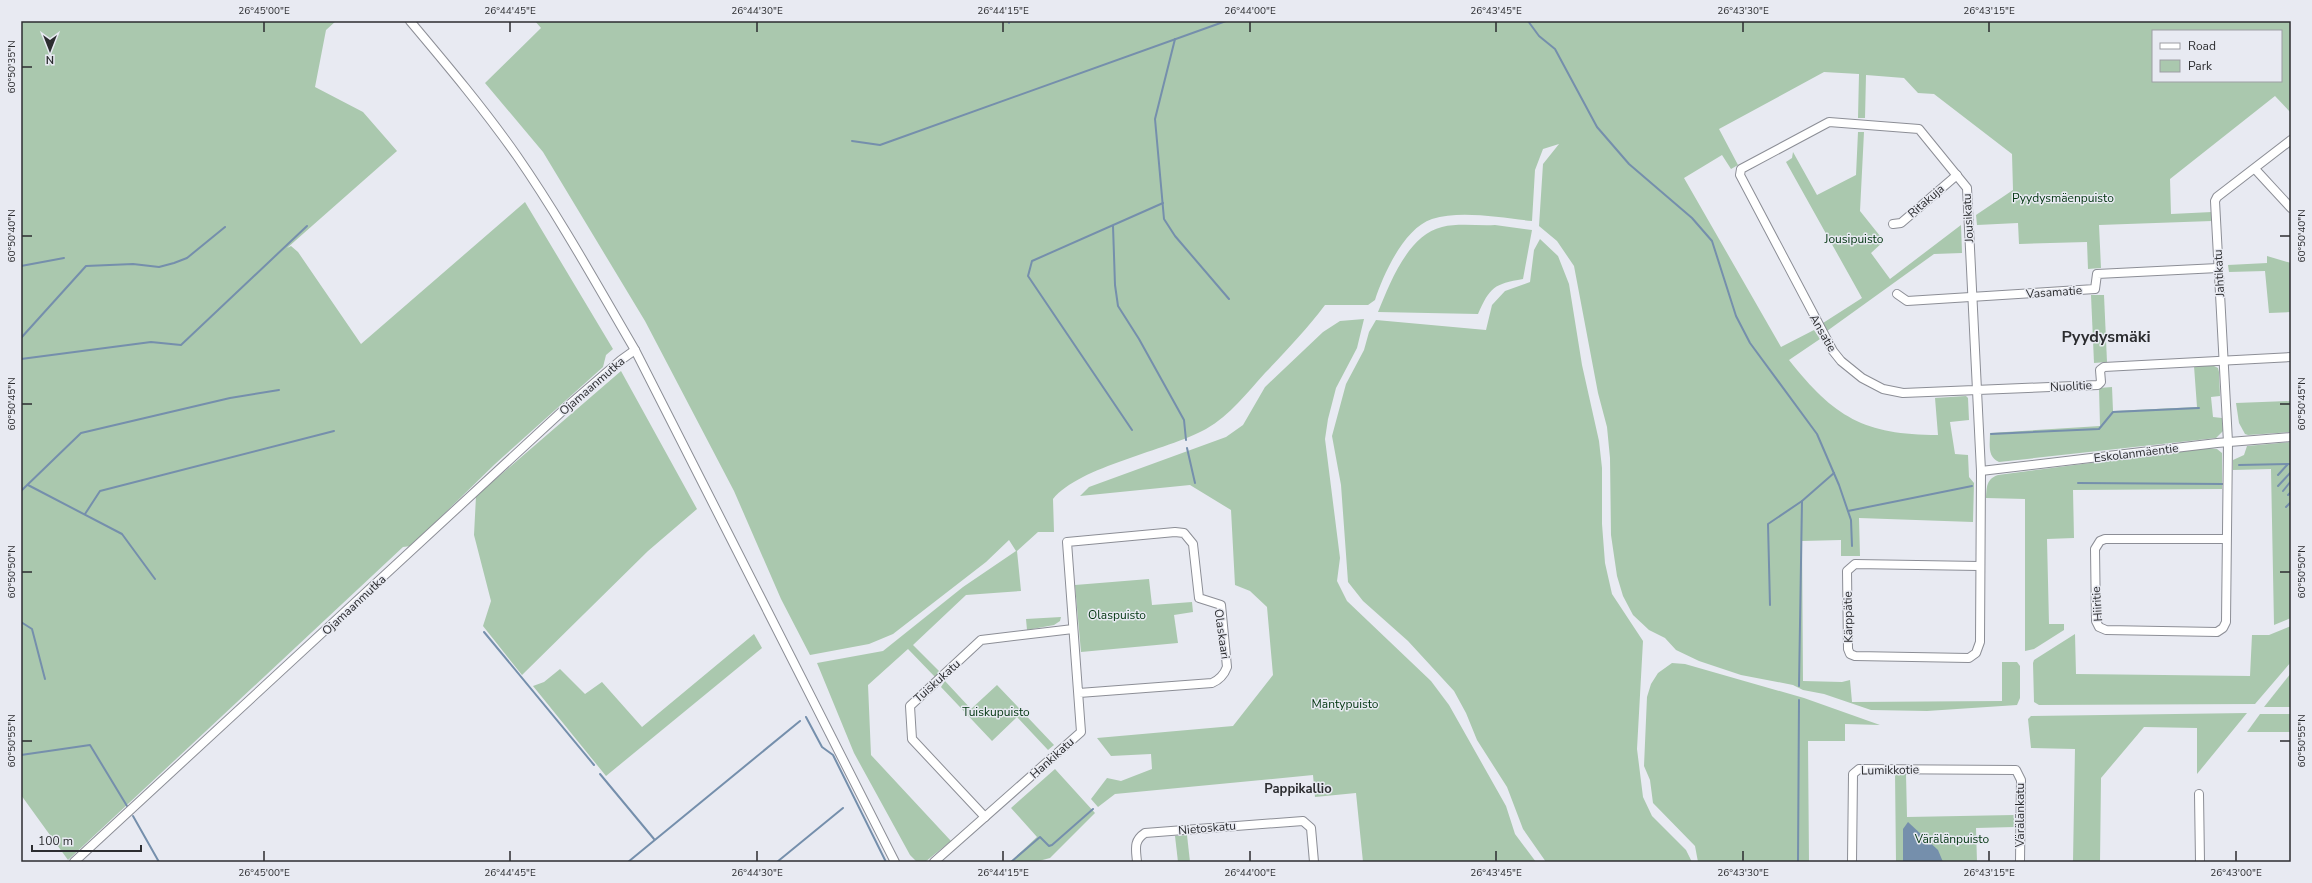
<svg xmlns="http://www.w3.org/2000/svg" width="2312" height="883" font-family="'Nunito Sans',sans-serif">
<rect width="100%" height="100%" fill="#e8eaf2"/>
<g fill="#aac8ae" fill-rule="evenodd">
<polygon points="21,21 336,21 326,30 315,87 363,112 397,151 287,248 291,246 298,252 361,344 525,202 613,349 606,355 603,367 495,464 411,546 403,547 68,860 21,795"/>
<path d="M535,21H2291V113L2275,96L2170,179L2171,214L2212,212V221L2099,225L2101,268L2088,269L2087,242L2019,244L2018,223L1977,225L1976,215L2013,190L2012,154L1934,94L1918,93L1904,78L1866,75L1865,118H1858L1859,74L1824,72L1719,129L1738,165L1731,169L1722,155L1684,178L1781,347L1814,330L1820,339L1789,360C1834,417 1864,435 1938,435L1935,398L1966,396L1968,398L1969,420L1950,422L1955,454L1968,455L1969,477L1974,483L1973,522L1859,518L1860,556H1841V540L1802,541L1803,681L1842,682L1850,680L1852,702L2002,701V662H2017L2020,666V698L2017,705L1927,711L1871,710L1824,694L1803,690L1793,685L1741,675L1699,661L1676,650L1665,638L1649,630L1633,615L1623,596L1617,576L1611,535L1610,458L1607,427L1598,393L1574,266L1557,241L1539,226L1543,164L1559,144L1543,149L1535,170L1532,221C1502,218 1461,210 1432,219C1404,228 1383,275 1375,300L1368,305H1325C1307,329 1286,351 1265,373C1247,393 1230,415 1206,429C1166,451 1080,466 1053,499L1054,532H1038L1017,551L1021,591L966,595L913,645L940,672L935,677L908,649L868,685L871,755L951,841L925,862H917L910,855L854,753L817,663L883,651L963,587L1016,551L1009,540L986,562L893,634L869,644L810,655L781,599L734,491L645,321L543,152L485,83L541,28ZM2153,31H2281V81H2153Z"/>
<polygon points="1858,132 1864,132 1860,211 1884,241 1871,253 1890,279 1961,225 1962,253 1934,254 1827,331 1823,323 1862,298 1786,162 1792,158 1793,152 1817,195 1856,175"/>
<path d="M1495,225L1532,230L1523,279C1494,284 1490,287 1478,314L1378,312C1390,283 1408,235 1442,227C1458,223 1478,226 1495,225Z"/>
<polygon points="1540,239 1558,256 1569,284 1582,365 1599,441 1602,468 1602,524 1605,563 1612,594 1643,641 1637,749 1643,797 1652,816 1686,850 1692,862 1546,862 1523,829 1507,787 1477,740 1466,713 1454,691 1408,641 1363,601 1348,582 1341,485 1332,436 1346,384 1364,350 1369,332 1376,320 1486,330 1492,305 1505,291 1530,282 1534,250"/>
<polygon points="2267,256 2291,263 2291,312 2269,313 2265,271 2229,272 2228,265 2267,263"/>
<polygon points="2091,295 2104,295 2107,362 2094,363"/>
<polygon points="1364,319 1357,348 1336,388 1328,419 1325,439 1340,558 1337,581 1347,601 1431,681 1449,705 1506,806 1515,834 1536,862 1363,862 1356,793 1315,797 1313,775 1115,794 1098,807 1091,799 1107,778 1121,781 1152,769 1151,754 1111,756 1097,738 1233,726 1273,675 1267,607 1250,591 1235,585 1231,510 1190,485 1080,496 1089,487 1226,437 1243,425 1265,387 1323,332 1340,321"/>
<path d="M2212,365L2218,368L2219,372L2220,396L2211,397L2213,417L2222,418L2223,431L2216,438L1999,462C1987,457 1990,444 1990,433L2100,426L2099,388L2112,387L2113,411L2197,407L2194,366Z"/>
<polygon points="621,371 697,509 648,551 522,675 483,626 491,601 474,535 476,496"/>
<polygon points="2291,401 2291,432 2248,435 2245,434 2239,423 2236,403"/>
<polygon points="2291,442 2291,618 2274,625 2271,469 2233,470 2233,460 2244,455 2247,446"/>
<path d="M2207,448L2217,449L2222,453V489L2073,490L2074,538L2047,539L2049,624H2064V630L2034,649L2025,651V499L1986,498C1987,487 1986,479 1998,475Z"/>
<polygon points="1149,579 1152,605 1192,602 1193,612 1174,615 1178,643 1081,652 1075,585"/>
<polygon points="1061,617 1060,621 1054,625 1027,630 1026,619"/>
<polygon points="2291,626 2291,662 2255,704 2039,705 2034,702 2033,663 2034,660 2075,634 2076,674 2250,676 2252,635 2269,635"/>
<polygon points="754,634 762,648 606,776 533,686 544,682 560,669 585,694 602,682 642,727"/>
<polygon points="1672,663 1685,664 1804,698 1880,725 1845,724 1845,741 1808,741 1809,862 1698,862 1695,846 1653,803 1650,780 1644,766 1647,697 1651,684 1658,673"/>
<polygon points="2291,673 2291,707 2264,707"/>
<polygon points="945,681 971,709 997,685 1054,745 1048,750 1017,717 992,741 941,687"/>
<polygon points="2247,713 2197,774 2197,728 2144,727 2101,778 2100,862 2073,862 2075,749 2031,748 2028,719 2031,716"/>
<polygon points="2260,714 2291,714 2291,732 2247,732"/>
<polygon points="1055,769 1095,813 1050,858 1035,862 1010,862 1037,837 1011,808"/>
<polygon points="1895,773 1906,774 1907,817 2014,815 2014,827 1976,828 1977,862 1896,862"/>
<polygon points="1187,835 1190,862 1178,862 1175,836"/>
</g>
<polygon fill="#758fac" points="1908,822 1938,850 1943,862 1903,862 1903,829"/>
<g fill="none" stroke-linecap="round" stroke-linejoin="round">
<g stroke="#758fac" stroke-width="2">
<polyline points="1009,21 1009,23"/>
<polyline points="1528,21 1539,36 1555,49 1597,127 1629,164 1692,218 1712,241 1736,316 1750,343 1817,434 1839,485 1851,520 1852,546"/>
<polyline points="1175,39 1155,119 1164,219 1175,236 1229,299"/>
<polyline points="852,141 880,145 1226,21"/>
<polyline points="1113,226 1115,285 1118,306 1139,339 1184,420 1186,440"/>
<polyline points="21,266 64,258"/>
<polyline points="21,338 86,266 133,264 159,267 174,263 187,258 225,227"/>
<polyline points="21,359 151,342 181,345 307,226"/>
<polyline points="1132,430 1028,276 1032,261 1163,203"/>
<polyline points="1991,434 2099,429 2113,412 2199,408"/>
<polyline points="1187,448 1195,483"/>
<polyline points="2239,465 2291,464"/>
<polyline points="2278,475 2288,464"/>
<polyline points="2078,483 2223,484"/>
<polyline points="28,485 122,534 155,579"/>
<polyline points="2278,486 2291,472"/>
<polyline points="21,491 81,433 230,398 279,390"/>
<polyline points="2283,491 2291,481"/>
<polyline points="2288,495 2291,492"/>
<polyline points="2286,507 2291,502"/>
<polyline points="1848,511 1972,486"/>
<polyline points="85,514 100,491 334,431"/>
<polyline points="1770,605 1768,524 1802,501 1834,473"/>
<polyline points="21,622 32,629 45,679"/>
<polyline points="484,632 594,765"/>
<polyline points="1799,686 1802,501"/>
<polyline points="806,717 822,747 833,755 886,862"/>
<polyline points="21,755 90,745 127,806"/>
<polyline points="600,774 654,839"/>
<polyline points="133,816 159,862"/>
<polyline points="628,862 800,721"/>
<polyline points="777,862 843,808"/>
<polyline points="1011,862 1040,837 1049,846 1052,845 1093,809"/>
<polyline points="1798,862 1799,700"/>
</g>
<defs>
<g id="street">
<path d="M410,21C447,65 484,109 517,156C560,218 597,285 635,350L895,862"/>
<polyline points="2255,169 2291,208"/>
<polyline points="1893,224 1901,223 1957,175"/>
<polyline points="1897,294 1907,301 2095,289 2097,274 2218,268"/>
<polyline points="1981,471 2217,443 2291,437"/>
<polyline points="2226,539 2105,539 2100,541 2095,549 2096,621 2099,627 2106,630 2217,632 2223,628 2226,622 2228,442 2215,201 2217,197 2291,140"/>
<polyline points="1979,566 1855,564 1847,571 1848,649 1850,654 1855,656 1969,658 1976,653 1980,642 1981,471 1967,188 1919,129 1829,122 1741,169 1740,175 1833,351 1841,361 1862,378 1883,389 1903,393 2098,385 2101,382 2100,370 2104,367 2291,357"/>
<polyline points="2199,794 2200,862"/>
<polyline points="985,817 912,739 910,706 981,640 1073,629"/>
<polyline points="74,862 570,404 621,360 635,350"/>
<path d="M934,862L1081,732L1067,542L1175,532L1184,533L1193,544L1199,598L1221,605L1227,667C1224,675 1219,680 1212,683L1079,693"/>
<path d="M1137,862C1136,849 1133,841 1145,833L1303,821L1311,828L1314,862"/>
<polyline points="1852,862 1853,774 1859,769 2016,770 2021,780 2020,862"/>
</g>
</defs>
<use href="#street" stroke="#8c8e96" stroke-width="10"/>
<use href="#street" stroke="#fff" stroke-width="8"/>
</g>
<path fill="none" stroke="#2c2d30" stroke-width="1.5" d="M264,22V32M510,22V32M757,22V32M1003,22V32M1250,22V32M1496,22V32M1743,22V32M1989,22V32M22,67H32M22,236H32M2280,236H2290M22,404H32M2280,404H2290M22,572H32M2280,572H2290M22,741H32M2280,741H2290M264,851V861M510,851V861M757,851V861M1003,851V861M1250,851V861M1496,851V861M1743,851V861M1989,851V861M2236,851V861"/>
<g text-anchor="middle" stroke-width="3" stroke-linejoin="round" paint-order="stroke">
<g font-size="12" fill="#00340f" stroke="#e8eaf2">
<text x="2063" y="202">Pyydysmäenpuisto</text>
<text x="1854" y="243">Jousipuisto</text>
<text x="1117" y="619">Olaspuisto</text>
<text x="1345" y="708">Mäntypuisto</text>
<text x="996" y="716">Tuiskupuisto</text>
<text x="1952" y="843">Värälänpuisto</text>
</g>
<g font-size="12" fill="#2c2d30" stroke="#e8eaf2">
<text transform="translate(1926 201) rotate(-41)" y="4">Ritakuja</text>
<text transform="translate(1968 218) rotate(-93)" y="4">Jousikatu</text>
<text transform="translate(2219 273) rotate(-93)" y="4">Jahtikatu</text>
<text transform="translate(2054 292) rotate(-4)" y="4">Vasamatie</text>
<text transform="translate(1823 333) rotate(60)" y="4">Ansatie</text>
<text transform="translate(592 386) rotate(-41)" y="4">Ojamaanmutka</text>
<text transform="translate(2071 386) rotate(-3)" y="4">Nuolitie</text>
<text transform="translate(2136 453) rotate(-7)" y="4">Eskolanmäentie</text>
<text transform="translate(2097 604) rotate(-94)" y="4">Hiiritie</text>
<text transform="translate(354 605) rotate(-43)" y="4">Ojamaanmutka</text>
<text transform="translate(1848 617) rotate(-91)" y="4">Kärppätie</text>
<text transform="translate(1222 634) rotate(82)" y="4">Olaskaari</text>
<text transform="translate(937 681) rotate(-42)" y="4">Tuiskukatu</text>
<text transform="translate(1052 758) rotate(-42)" y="4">Hankikatu</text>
<text transform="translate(1890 770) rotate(-1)" y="4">Lumikkotie</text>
<text transform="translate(2020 815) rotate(-90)" y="4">Värälänkatu</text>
<text transform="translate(1207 828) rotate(-5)" y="4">Nietoskatu</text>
</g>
<g font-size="13" font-weight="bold" fill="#2c2d30" stroke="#e8eaf2">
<text x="1298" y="793">Pappikallio</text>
</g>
<g font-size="16" font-weight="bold" fill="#2c2d30" stroke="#e8eaf2">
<text x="2106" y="342">Pyydysmäki</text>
</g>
</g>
<rect width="2312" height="883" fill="none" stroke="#e8eaf2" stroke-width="44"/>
<rect x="2152" y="30" width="130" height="52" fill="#e8eaf2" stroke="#9d9ea4"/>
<rect x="2160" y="43" width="20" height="6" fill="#ffffff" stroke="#9d9ea4"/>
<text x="2188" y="50" font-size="12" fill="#2c2d30">Road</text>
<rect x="2160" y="60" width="20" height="12" fill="#aac8ae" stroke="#9d9ea4"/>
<text x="2188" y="70" font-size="12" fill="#2c2d30">Park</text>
<g transform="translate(50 50) rotate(180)" stroke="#e8eaf2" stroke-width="3" paint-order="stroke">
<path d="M0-3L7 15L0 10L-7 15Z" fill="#2c2d30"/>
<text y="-6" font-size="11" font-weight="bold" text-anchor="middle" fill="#2c2d30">N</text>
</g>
<path d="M32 845v6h109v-6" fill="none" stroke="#2c2d30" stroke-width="2"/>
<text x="38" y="845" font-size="12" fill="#2c2d30" stroke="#e8eaf2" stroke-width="3" paint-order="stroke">100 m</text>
<rect x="22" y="22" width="2268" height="839" fill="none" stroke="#2c2d30" stroke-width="1.5"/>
<g font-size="10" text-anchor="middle" fill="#2c2d30">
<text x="264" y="14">26°45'00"E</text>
<text x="510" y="14">26°44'45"E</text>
<text x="757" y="14">26°44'30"E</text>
<text x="1003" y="14">26°44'15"E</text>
<text x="1250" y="14">26°44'00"E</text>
<text x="1496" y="14">26°43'45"E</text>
<text x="1743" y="14">26°43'30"E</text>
<text x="1989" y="14">26°43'15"E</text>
<text transform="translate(11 67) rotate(-90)" y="4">60°50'35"N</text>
<text transform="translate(2301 236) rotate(-90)" y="4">60°50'40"N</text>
<text transform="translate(11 236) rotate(-90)" y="4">60°50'40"N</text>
<text transform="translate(2301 404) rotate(-90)" y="4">60°50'45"N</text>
<text transform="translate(11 404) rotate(-90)" y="4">60°50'45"N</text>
<text transform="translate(2301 572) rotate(-90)" y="4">60°50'50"N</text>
<text transform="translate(11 572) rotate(-90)" y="4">60°50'50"N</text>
<text transform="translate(2301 741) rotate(-90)" y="4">60°50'55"N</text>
<text transform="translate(11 741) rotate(-90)" y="4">60°50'55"N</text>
<text x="264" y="876">26°45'00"E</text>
<text x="510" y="876">26°44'45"E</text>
<text x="757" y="876">26°44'30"E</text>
<text x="1003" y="876">26°44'15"E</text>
<text x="1250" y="876">26°44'00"E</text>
<text x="1496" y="876">26°43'45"E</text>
<text x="1743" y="876">26°43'30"E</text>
<text x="1989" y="876">26°43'15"E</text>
<text x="2236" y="876">26°43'00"E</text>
</g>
</svg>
